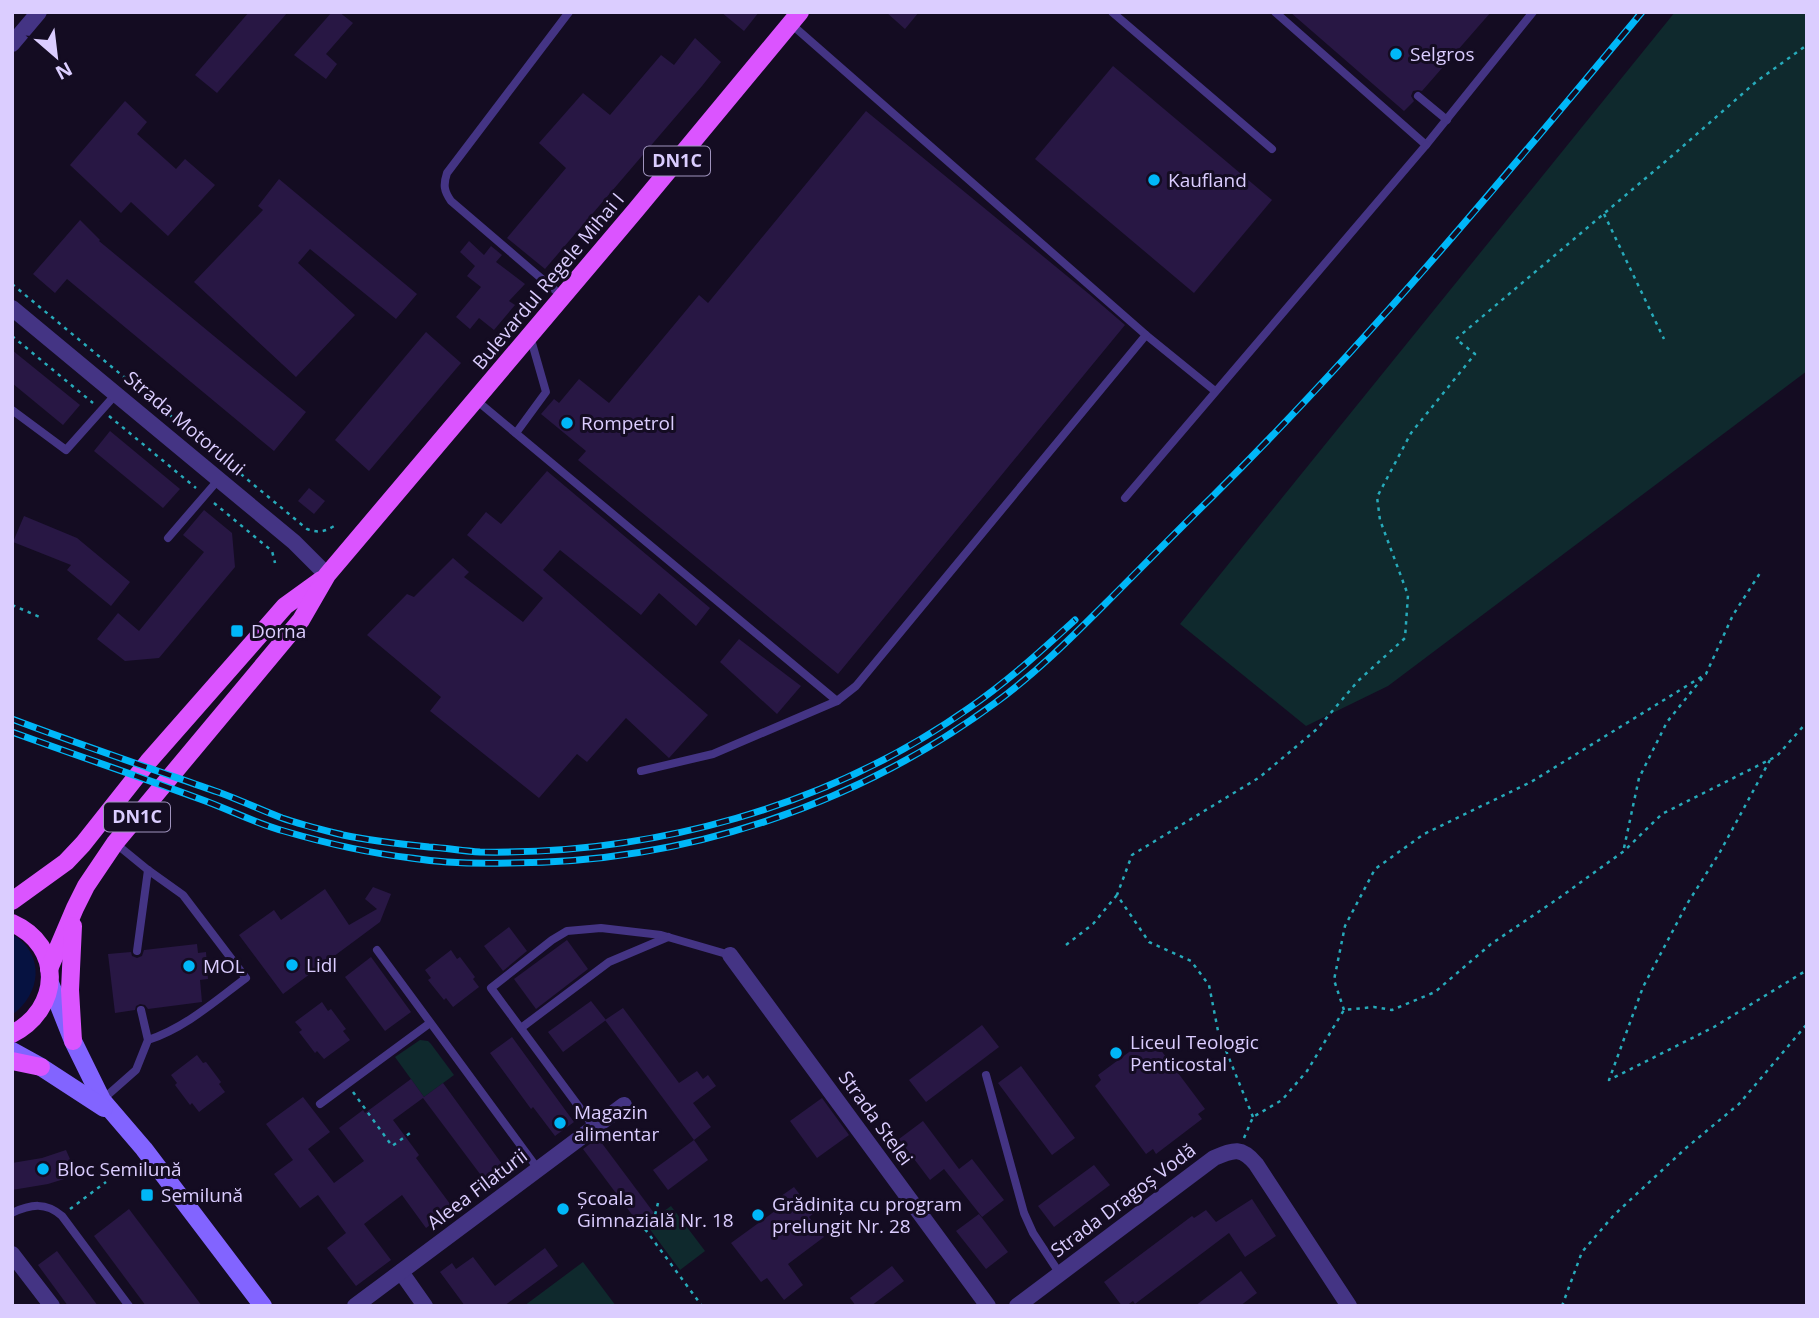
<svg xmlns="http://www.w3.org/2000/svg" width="1819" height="1318" font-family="'Open Sans',sans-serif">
<rect width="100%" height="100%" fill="#140c22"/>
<g fill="#0f292d">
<polygon points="1675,12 1807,12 1807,371 1388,686 1306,726 1180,624"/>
<polygon points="420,1040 428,1041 431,1044 454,1075 424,1097 395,1057"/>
<polygon points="671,1206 705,1251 680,1270 646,1224"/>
<polygon points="583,1262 616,1306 524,1306"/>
</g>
<path fill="#061241" d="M12,934C46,954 41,994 12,1015Z"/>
<g fill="#281744">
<polygon points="249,12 288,12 217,93 195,75"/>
<polygon points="332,12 339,12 353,23 326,54 337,64 326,79 294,55"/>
<polygon points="721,12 759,12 744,31"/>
<polygon points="886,12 919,12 905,29"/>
<polygon points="1290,12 1491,12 1422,91 1418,90 1413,91 1411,96 1414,101 1404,111"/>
<polygon points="695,38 721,62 702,86 545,269 507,238 566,168 539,143 583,93 610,115 661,55 674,65"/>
<polygon points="1113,66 1272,200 1194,293 1035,159"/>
<polygon points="125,101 147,122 137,134 176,169 185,159 215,185 168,236 131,202 121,213 70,165"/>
<polygon points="866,111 1089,294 1125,325 838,674 578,460 586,451 541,414 554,399 559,403 579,379 609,403 699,295 708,303"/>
<polygon points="279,179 417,294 396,319 310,249 298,263 355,315 296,377 194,282 263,210 258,206"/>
<polygon points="80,220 100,240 99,241 306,412 274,451 67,279 55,293 33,274"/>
<polygon points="469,241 484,255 491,246 502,255 496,262 525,284 509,301 515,305 494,330 479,318 470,329 456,317 481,287 467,276 475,266 460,252"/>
<polygon points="426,332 461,363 369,471 335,440"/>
<polygon points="12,350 80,405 63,425 12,383"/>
<polygon points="110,431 180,489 163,508 94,451"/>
<polygon points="547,471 710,608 696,626 659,593 641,615 560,550 543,570 708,715 669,758 626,718 587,762 577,754 539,798 430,711 441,697 367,635 407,594 414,597 453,558 469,572 464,577 523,622 543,598 467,535 486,512 501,524"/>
<polygon points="309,488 325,501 314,514 298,501"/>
<polygon points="204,510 232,533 235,567 159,658 125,661 97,639 118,613 139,631 204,552 183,535"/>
<polygon points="24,516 77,538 130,582 111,606 67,570 71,565 13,542"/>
<polygon points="739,639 801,686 777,714 720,662"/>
<polygon points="373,887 391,894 380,922 283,994 239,935 274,910 281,920 325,889 349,925 377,909 365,899"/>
<polygon points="509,927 527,951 503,971 484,946"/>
<polygon points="567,940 588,969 536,1009 514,979"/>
<polygon points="197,944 198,953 206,952 208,979 200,980 202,1002 148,1009 145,1005 140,1004 136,1006 135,1010 115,1013 108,954 131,952 132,956 137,958 142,956 144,950"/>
<polygon points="451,950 457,959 460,957 475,977 473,979 479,987 453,1007 446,998 444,1000 428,980 431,978 425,970"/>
<polygon points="371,957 411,1012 385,1031 345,977"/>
<polygon points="591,1001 606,1020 563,1052 548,1032"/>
<polygon points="322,1002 328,1011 331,1009 346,1029 343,1031 350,1040 324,1059 317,1051 315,1053 299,1032 302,1030 295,1022"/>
<polygon points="623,1008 679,1083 697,1071 703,1079 708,1075 716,1086 693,1103 711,1127 694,1140 605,1020"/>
<polygon points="982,1025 999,1047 926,1102 909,1080"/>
<polygon points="512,1037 574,1122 555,1136 533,1107 531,1109 490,1053"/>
<polygon points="1144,1041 1147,1046 1154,1041 1205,1109 1198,1114 1202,1119 1156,1154 1153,1149 1146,1154 1095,1086 1101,1080 1098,1075"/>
<polygon points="197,1055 203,1063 206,1062 221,1082 219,1084 225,1092 199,1112 192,1103 190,1105 175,1085 177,1083 171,1075"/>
<polygon points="1021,1066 1075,1138 1052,1155 998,1083"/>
<polygon points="411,1079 424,1097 443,1083 502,1164 483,1178 423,1098 393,1120 419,1155 416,1158 453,1208 426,1228 402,1195 364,1224 391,1260 356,1286 327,1248 346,1233 318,1195 300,1208 274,1174 293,1160 266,1124 303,1097 330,1132 308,1149 334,1183 364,1161 339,1128 363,1110 365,1113"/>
<polygon points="822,1098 849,1135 817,1158 790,1121"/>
<polygon points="923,1121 959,1169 972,1159 1004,1200 982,1217 944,1169 930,1180 899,1139"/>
<polygon points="598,1138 654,1213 639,1224 583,1149"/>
<polygon points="694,1140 708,1160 668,1190 653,1170"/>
<polygon points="66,1150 77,1175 48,1184 12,1190 12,1163 42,1158"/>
<polygon points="1094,1165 1110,1185 1054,1227 1038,1206"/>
<polygon points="794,1187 814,1213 809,1217 824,1237 788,1264 803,1285 784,1300 767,1278 761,1282 731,1243 779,1208 774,1201"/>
<polygon points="1252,1199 1276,1236 1245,1257 1229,1233 1135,1304 1133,1301 1126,1306 1122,1306 1104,1282 1192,1216 1194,1218 1206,1210 1216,1222"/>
<polygon points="129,1209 202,1306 146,1306 94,1236"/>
<polygon points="979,1214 1008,1252 986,1269 956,1231"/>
<polygon points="545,1248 558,1266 504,1306 465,1306 440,1272 452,1263 456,1269 473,1257 495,1286"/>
<polygon points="57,1251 98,1306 68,1306 38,1265"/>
<polygon points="892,1266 904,1281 871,1306 856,1306 850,1298"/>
<polygon points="1241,1271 1257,1293 1240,1306 1195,1306"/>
</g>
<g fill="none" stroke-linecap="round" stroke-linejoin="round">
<g stroke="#27aaba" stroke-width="2.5" stroke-dasharray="3.5 5" stroke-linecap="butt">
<polyline points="1604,214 1664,339"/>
<path d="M12,284L307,529C319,533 324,532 334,526"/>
<polyline points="12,336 93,403"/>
<polyline points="109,416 196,488"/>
<polyline points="214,503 272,551 275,563"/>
<polyline points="12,605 42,618"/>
<polyline points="1770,760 1720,852 1687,904 1643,987 1609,1080 1714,1027 1807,970"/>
<polyline points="1624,848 1639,778 1667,722 1704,676"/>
<polyline points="1066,945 1093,924 1117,895"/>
<polyline points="1344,1010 1334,980 1345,926 1375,869 1424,834 1531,782 1706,674 1733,615 1762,570"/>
<polyline points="353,1092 392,1146 413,1131"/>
<polyline points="1253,1117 1218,1031 1209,985 1191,961 1149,942 1117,895 1132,855 1260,777 1317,729 1358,681 1405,638 1408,595 1380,520 1377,497 1411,433 1475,354 1456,339 1673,155 1757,81 1807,45"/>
<polyline points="1244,1138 1253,1117 1282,1100 1307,1071 1344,1010 1374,1007 1392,1010 1435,992 1491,944 1559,898 1624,851 1662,814 1777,756 1807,722"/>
<polyline points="658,1203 655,1215 642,1225 702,1306"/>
<polyline points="70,1209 106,1182"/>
<polyline points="1562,1306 1582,1252 1614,1215 1686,1148 1739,1104 1807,1024"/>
</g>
<g stroke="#443484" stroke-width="8">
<polyline points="1112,12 1272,149"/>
<polyline points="1275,12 1426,145 1533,12"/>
<polyline points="791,24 1146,335 1215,391"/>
<polyline points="1418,96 1447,120"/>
<path d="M563,297L451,201C444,191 443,185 447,173L569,12"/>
<polyline points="476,400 837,701 856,686 1146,335"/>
<polyline points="12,410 66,450 116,394"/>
<polyline points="516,433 546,392 530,336"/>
<polyline points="1125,498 1426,145"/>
<polyline points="168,538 219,479"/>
<polyline points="641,771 713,754 837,701"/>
<path d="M115,843L148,870L183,895L246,978C215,1001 185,1028 148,1040"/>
<polyline points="377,950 538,1169"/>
<polyline points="137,951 148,870"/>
<polyline points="521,1028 609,962 668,937"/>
<polyline points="986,1075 1024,1213 1033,1233 1060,1274"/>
<polyline points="102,1100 136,1070 148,1040 141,1010"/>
<polyline points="320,1104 430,1023"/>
<polyline points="594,1127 491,988 552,940 567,931 601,928 661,935 730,955"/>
<path d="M12,1213C31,1204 46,1202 62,1216L129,1306"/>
</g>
<g stroke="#443484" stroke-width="16">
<polyline points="12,44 39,12"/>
<polyline points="12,308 294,542 327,575"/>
<polyline points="730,955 988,1306"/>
<polyline points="12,1254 52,1306"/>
<polyline points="401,1272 425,1306"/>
<polyline points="355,1306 624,1105"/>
<path d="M1017,1306L1214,1158C1234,1149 1242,1147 1256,1164L1349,1306"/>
</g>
<g stroke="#8264ff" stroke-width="18">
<polyline points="50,983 73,1041 102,1100 144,1149 263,1306"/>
<polyline points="12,1051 41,1067 104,1108"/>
</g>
<g stroke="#db54ff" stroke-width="18">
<polyline points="12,901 66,862 83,844 148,762 285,606 321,580"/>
<path d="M12,923C64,946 61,1009 12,1034"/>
<polyline points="49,969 75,908 86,886 115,843 301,620 327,575 635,211 800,12"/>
<polyline points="73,1041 70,990 73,926"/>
<polyline points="12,1061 41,1067"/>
</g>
<defs>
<g id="rail">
<path d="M12,719C81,745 149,768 218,792C240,800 261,810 282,818C302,825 323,830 343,835C371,841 400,844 429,847C446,848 463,851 480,852C652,855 828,807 969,708C1007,682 1041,651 1075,620"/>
<path d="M12,732C75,755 138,776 200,799C228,809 255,823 284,831C325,843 368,853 411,858C443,863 477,864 510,863C683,863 855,806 995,703C1035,674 1071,638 1106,603C1141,568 1176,532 1212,497C1366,344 1503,179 1642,12"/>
</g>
</defs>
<use href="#rail" stroke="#00b7f8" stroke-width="7"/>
<use href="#rail" stroke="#140c22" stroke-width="4.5" stroke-dasharray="13" stroke-linecap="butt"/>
</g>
<g fill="#00b7f8" stroke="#140c22" stroke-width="2.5">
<circle cx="1396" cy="54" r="7"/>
<circle cx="1154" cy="180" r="7"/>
<circle cx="567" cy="423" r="7"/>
<rect x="230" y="624" width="14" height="14" rx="3.5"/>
<circle cx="292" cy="965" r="7"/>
<circle cx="189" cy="966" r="7"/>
<circle cx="1116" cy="1053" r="7"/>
<circle cx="560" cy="1123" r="7"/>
<circle cx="43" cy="1169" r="7"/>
<rect x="140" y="1188" width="14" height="14" rx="3.5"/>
<circle cx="563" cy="1209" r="7"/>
<circle cx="758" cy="1215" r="7"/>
</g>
<g text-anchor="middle" stroke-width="6" stroke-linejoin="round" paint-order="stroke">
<g fill="#140c22" stroke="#9f93bd" stroke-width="2">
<rect x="644" y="146.5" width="66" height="29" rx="5"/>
<rect x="104" y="802.5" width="66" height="29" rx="5"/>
</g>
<g font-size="18" font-weight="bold" fill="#dbcdff">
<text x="677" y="167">DN1C</text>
<text x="137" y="823">DN1C</text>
</g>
<g font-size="19" fill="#dbcdff" stroke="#140c22" text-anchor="start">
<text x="1410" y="61">Selgros</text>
<text x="1168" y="187">Kaufland</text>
<text x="581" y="430">Rompetrol</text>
<text x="251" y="638">Dorna</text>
<text x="306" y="972">Lidl</text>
<text x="203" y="973">MOL</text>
<text x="1130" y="1049">Liceul Teologic<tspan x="1130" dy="22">Penticostal</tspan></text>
<text x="574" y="1119">Magazin<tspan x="574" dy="22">alimentar</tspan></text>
<text x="57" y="1176">Bloc Semilună</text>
<text x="161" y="1202">Semilună</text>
<text x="577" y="1205">Școala<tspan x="577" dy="22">Gimnazială Nr. 18</tspan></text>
<text x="772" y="1211">Grădinița cu program<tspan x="772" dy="22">prelungit Nr. 28</tspan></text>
</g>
<g font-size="19" fill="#dbcdff" stroke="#140c22">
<text transform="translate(548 281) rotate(-50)" y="7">Bulevardul Regele Mihai I</text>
<text transform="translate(185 423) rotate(40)" y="7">Strada Motorului</text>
<text transform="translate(876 1118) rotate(54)" y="7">Strada Stelei</text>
<text transform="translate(477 1189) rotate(-37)" y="7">Aleea Filaturii</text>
<text transform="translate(1123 1200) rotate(-37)" y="7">Strada Dragoș Vodă</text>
</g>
</g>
<rect width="1819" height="1318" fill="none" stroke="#dbcdff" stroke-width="28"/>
<g transform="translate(56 56) rotate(152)" stroke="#140c22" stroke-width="5" paint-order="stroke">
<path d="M0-5L12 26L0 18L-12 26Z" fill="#dbcdff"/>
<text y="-10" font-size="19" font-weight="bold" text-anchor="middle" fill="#dbcdff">N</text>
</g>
</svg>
